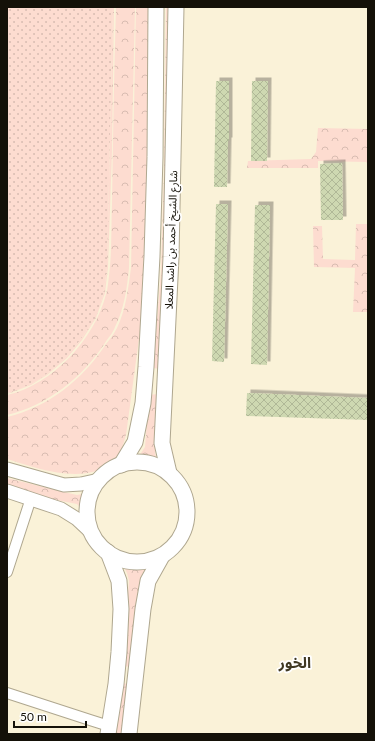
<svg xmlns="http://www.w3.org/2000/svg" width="375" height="741" font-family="Lato,'Noto Sans Arabic',sans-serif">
<defs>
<pattern id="grass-dots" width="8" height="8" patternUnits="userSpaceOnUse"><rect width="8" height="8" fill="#fddcd0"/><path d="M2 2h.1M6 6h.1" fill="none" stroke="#d8bcb1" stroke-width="1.8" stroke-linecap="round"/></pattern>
<pattern id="park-crowns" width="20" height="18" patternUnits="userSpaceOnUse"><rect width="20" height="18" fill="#fddcd0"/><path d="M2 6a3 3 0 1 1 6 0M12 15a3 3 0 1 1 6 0" fill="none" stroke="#d8bcb1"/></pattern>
<pattern id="building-cross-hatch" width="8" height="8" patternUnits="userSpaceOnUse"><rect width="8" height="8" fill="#ced8b1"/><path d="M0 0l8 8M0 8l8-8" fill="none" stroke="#b0b897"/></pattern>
<filter id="shadow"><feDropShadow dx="3.5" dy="-3.5" stdDeviation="0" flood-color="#0004"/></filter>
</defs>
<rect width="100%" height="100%" fill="#faf2d8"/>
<path fill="url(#grass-dots)" d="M7,7H113L107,267C105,284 103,301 96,317C93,322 90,326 87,330C69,358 41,385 7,393Z"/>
<g fill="url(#park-crowns)">
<path d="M113,7H114L112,151L108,267L105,293L96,318L82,340L67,358L47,375L31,385L13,392L7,394V393C41,385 69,358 87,330C90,326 93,322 96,317C103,301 105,284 107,267Z"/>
<path d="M116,7H135L129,268C127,289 124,309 115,327C113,333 108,338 105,343C82,378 48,405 7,415V395C52,385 95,339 106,294C108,288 108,282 109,276C112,252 111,228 112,204C113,138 114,73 116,7Z"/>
<path d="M136,7H152L150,257L126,435C124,441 122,450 118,455C93,489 39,469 7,459V417C49,407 83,379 106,344C110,339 114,334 117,328C126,309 128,289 131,268Z"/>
<polygon points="166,7 174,7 161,369 153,368 161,272 164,172"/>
<polygon points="318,128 368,129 368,164 366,162 318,161 318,168 247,168 248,161 311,159 316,152"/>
<polygon points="356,224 368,224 368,312 353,312 355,268 314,267 313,226 322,226 323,259 355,260"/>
<path d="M158,394L155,453L158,463C151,460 145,459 137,459L145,447L149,395Z"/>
<polygon points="7,478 68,493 77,495 87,493 82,510 77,504 16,492 7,489"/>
<path d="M123,565C132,568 138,568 146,567L142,575L138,591L132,667L122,666L129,581L127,573Z"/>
<polygon points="121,683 129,684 122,734 114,734"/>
</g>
<g fill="url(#building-cross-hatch)" filter="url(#shadow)">
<polygon points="216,81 229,81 229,141 228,141 227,187 214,187"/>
<polygon points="252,81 268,81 267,161 251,161"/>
<polygon points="342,163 343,220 321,220 320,164"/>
<polygon points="216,204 228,204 224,362 212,361"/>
<polygon points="255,205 270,205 267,365 251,364"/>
<polygon points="247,393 368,398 368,420 246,416"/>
</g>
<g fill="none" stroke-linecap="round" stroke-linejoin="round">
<defs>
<g id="minor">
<polyline points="7,572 31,498"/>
<polyline points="7,693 90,720 109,726"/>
</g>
<g id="tertiary">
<polyline points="7,469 64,485 81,484 99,480"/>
<polyline points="7,491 61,509 77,519 92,533"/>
</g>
<g id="secondary">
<circle cx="137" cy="512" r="50"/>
<polyline points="121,465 135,442 143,403 146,367 152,256 155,157 156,7"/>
<polyline points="169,473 162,443 171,257 176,7"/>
<polyline points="108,552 119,581 121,609 119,652 116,684 108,734"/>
<polyline points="129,734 143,609 148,581 162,556"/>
</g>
</defs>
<use href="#minor" stroke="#afa78f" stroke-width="12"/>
<use href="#tertiary" stroke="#afa78f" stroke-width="15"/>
<use href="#secondary" stroke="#afa78f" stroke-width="17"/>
<use href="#minor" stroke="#fff" stroke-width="10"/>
<use href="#tertiary" stroke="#fff" stroke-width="13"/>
<use href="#secondary" stroke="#fff" stroke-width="15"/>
</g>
<g text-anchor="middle" stroke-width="3.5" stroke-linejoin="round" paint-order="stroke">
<g font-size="11" fill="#141108" stroke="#fff">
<text transform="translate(171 240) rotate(-88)" y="4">شارع الشيخ أحمد بن راشد المعلا</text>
</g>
<g font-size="15" font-weight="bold" fill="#403924" stroke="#fff">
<text x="295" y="668">الخور</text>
</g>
</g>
<rect width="375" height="741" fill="none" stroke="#141108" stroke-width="16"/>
<path d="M14 721v6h72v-6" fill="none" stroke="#141108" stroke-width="2"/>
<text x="20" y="721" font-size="12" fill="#141108" stroke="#ffffff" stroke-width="3" paint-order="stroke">50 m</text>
</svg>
